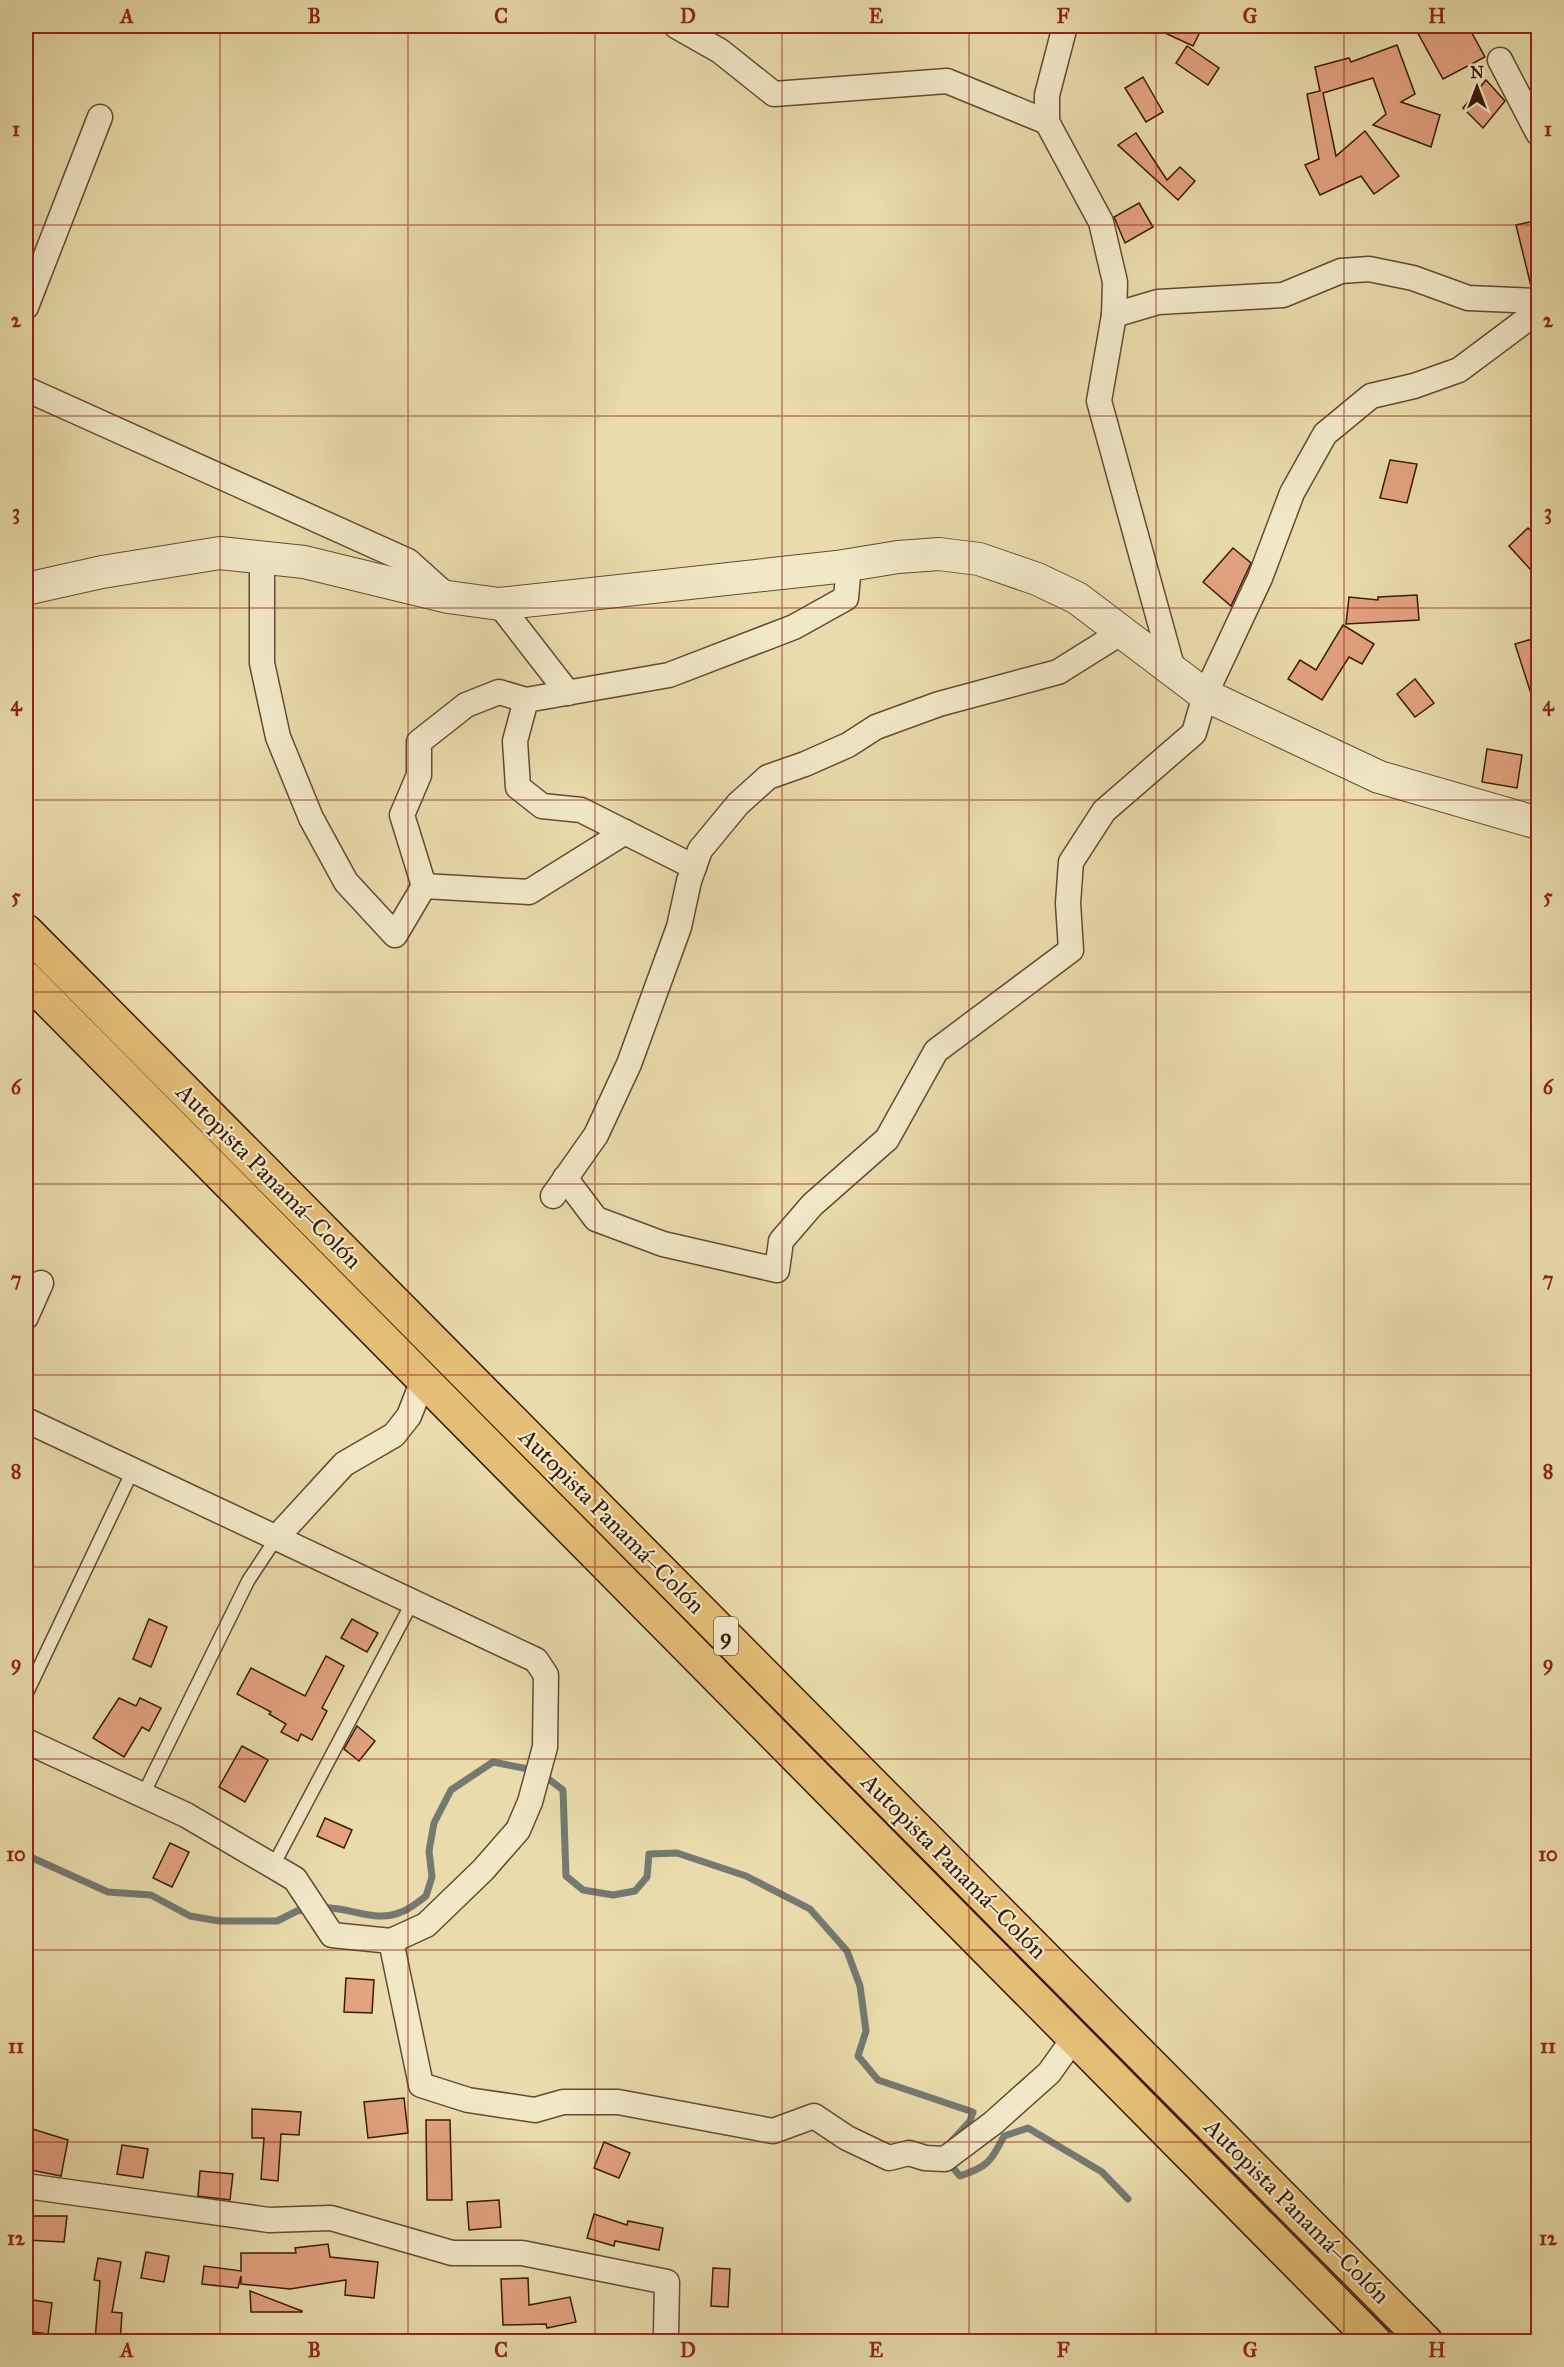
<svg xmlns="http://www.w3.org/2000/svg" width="1564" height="2367" font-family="'IM FELL Great Primer',serif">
<rect width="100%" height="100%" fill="#e9dbab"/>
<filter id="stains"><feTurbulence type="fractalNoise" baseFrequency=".00333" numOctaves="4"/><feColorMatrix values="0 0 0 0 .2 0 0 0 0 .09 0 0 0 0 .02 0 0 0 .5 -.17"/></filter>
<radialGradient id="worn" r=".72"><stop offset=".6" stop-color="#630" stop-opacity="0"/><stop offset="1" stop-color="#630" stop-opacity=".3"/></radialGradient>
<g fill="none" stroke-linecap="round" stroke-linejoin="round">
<g stroke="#747971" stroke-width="7">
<polyline points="26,1855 108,1892 151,1895 190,1916 219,1921 277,1921 297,1911 309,1909"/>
<path d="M320,1908C346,1905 375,1924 401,1912C410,1909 418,1902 426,1896L432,1877L429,1851L434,1823L451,1790L493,1762L538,1771L563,1790L566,1876L583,1890L613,1895L635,1891L647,1877L649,1854L677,1853L746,1876L810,1909L847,1951L860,1986L866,2031L858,2056L878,2080L973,2112L970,2121L948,2145"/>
<path d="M947,2161L960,2176C987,2167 991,2162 1004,2136L1028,2128L1102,2172L1128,2199"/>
</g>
</g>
<g fill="#e3a280" stroke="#381a0b" stroke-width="1.5">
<polygon points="1150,26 1203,26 1193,46"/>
<polygon points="1414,26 1468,26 1485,57 1443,79"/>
<polygon points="1397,45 1415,94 1401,102 1440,115 1431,147 1373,125 1386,114 1373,78 1323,93 1336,156 1365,131 1399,176 1374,194 1361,176 1320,195 1305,165 1319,159 1307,94 1320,91 1315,67 1349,58 1351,62"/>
<polygon points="1187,46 1219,68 1208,85 1176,63"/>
<polygon points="1143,77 1163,112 1146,122 1125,88"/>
<polygon points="1486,80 1505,101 1483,128 1463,108"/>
<polygon points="1136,133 1167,180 1180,167 1195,181 1178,200 1118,145"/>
<polygon points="1139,203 1153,227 1125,243 1114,217"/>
<polygon points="1539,220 1539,287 1531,286 1516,225"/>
<polygon points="1390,460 1417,464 1407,503 1380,498"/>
<polygon points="1528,528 1539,539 1539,579 1509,546"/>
<polygon points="1233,548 1251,563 1231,606 1203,582"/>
<polygon points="1417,595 1419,620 1346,624 1349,597 1378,600 1378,597"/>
<polygon points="1343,625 1374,644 1362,664 1349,657 1322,700 1288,679 1300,660 1316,670"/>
<polygon points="1539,637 1539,705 1535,706 1515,644"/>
<polygon points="1415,679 1434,703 1415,717 1397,694"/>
<polygon points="1487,749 1522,755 1517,788 1482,782"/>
<polygon points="149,1619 167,1627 151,1667 133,1659"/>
<polygon points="352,1619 378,1633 367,1652 341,1638"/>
<polygon points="326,1656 344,1666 322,1708 327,1711 312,1740 301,1734 298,1741 281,1732 286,1724 269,1714 271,1712 237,1694 251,1668 305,1696"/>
<polygon points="119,1698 136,1706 140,1698 161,1708 149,1731 142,1727 124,1757 93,1738"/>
<polygon points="357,1726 375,1741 359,1761 344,1749"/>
<polygon points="242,1746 268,1760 245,1802 219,1787"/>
<polygon points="325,1818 352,1830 344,1848 317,1836"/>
<polygon points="170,1843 189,1852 172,1887 153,1878"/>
<polygon points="346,1978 374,1980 372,2013 344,2012"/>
<polygon points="404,2098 408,2133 368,2138 364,2102"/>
<polygon points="252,2109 301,2112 299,2135 281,2134 278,2181 261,2179 264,2138 252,2138"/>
<polygon points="426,2120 450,2120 452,2200 427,2200"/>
<polygon points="26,2127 68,2140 61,2176 26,2169"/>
<polygon points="604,2142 630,2153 619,2178 594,2168"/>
<polygon points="122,2145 148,2149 143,2178 117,2174"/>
<polygon points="200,2171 233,2174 230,2200 198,2196"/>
<polygon points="499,2200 501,2227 469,2230 467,2202"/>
<polygon points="594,2214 627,2225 628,2221 663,2228 659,2250 615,2241 614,2246 587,2238"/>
<polygon points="26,2216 67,2216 64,2242 26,2240"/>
<polygon points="328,2244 330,2257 378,2262 374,2298 345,2295 346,2280 290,2289 241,2284 241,2276 238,2288 202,2284 204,2266 241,2271 241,2253 296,2253 295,2248"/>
<polygon points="146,2252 169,2256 164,2282 141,2278"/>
<polygon points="98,2258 121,2262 112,2312 122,2313 120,2342 95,2340 100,2281 94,2280"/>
<polygon points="713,2268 730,2269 728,2307 711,2306"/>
<polygon points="528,2278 529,2305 570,2297 576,2322 547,2328 546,2324 503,2325 501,2279"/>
<polygon points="250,2291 302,2311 302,2312 251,2312"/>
<polygon points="26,2299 52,2303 48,2334 26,2331"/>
</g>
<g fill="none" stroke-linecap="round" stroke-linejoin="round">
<defs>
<g id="service">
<polyline points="26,1695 133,1470"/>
<polyline points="143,1795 248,1581 277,1537"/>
<polyline points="273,1866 413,1601"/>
</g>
<g id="minor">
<polyline points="676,26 720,51 774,94 947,81 1047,122"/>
<polyline points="1065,26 1047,95 1047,122 1101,222 1115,282 1114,315 1099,401 1173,670"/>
<polyline points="1500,60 1538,133"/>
<polyline points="26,307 100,117"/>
<polyline points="1114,315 1158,302 1283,295 1341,271 1369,269 1413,278 1468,298 1538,301"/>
<polyline points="26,389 408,561 447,596"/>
<polyline points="262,558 262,663 278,737 311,818 346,882 395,935 424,886 402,815 419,775 419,742 466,705 499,692 526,700"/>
<polyline points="499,604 568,693"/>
<polyline points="694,867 581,810 542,806 518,787 515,741 526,700 669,675 794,627 846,598 849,565"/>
<polyline points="424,886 529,892 625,832"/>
<polyline points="565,1178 596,1219 663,1244 777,1270 781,1241 812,1205 887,1139 936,1051 1071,950 1068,903 1071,862 1104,811 1194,733 1205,695 1260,578 1292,493 1325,434 1371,396 1414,386 1459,370 1538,311"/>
<polyline points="553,1196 596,1135 629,1064 679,927 689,881 700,850 738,804 768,777 805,764 848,745 876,727 939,704 1058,672 1122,632"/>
<polyline points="26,1317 41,1283"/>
<polyline points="26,1420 536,1660 546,1675 545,1747 530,1802 518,1830 483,1870 426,1925 391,1941"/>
<polyline points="277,1537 344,1464 394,1435 409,1416 423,1380"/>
<polyline points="26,1741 186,1815 295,1879 332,1935 391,1941 421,2085 468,2100 535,2110 563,2102 618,2102 773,2131 814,2116 847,2138 889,2158 909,2153 925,2158 945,2159 993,2123 1049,2073 1074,2038"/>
<polyline points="26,2186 269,2220 331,2218 452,2253 522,2253 667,2282 666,2335 663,2342"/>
</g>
<polyline id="tertiary" points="26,589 102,572 220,553 304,562 448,597 499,604 837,567 898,557 939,554 979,559 1037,579 1077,598 1205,695 1379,777 1538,823"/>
<g id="motorway">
<polyline points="26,931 1426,2342"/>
<polyline points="26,978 1375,2342"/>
</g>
</defs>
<use href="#service" stroke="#644a33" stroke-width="15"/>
<use href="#minor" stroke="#644a33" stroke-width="27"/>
<use href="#tertiary" stroke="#644a33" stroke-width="34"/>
<use href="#motorway" stroke="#381a0b" stroke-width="36"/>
<use href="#service" stroke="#f1e8c8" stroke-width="12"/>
<use href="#minor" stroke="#f1e8c8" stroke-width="24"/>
<use href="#tertiary" stroke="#f1e8c8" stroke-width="32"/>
<use href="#motorway" stroke="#e4be76" stroke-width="33"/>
</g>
<path fill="none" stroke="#8f2418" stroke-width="1.5" stroke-opacity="0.55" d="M220,26V2342M408,26V2342M595,26V2342M782,26V2342M969,26V2342M1156,26V2342M1344,26V2342M26,225H1538M26,416H1538M26,608H1538M26,800H1538M26,992H1538M26,1184H1538M26,1375H1538M26,1567H1538M26,1759H1538M26,1950H1538M26,2142H1538"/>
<g text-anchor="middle" stroke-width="4.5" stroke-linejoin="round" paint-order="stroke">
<rect fill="#f1e8c8" stroke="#705844" stroke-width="1.5" x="714" y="1617" width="24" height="38" rx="4.5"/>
<g font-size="22" font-weight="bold" fill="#381a0b">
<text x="726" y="1644">9</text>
</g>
<g font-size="24" fill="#381a0b" stroke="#f1e8c8">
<text transform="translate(269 1176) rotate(45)" y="8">Autopista Panamá–Colón</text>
<text transform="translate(612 1521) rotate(45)" y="8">Autopista Panamá–Colón</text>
<text transform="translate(954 1866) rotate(45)" y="8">Autopista Panamá–Colón</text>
<text transform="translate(1297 2211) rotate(45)" y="8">Autopista Panamá–Colón</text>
</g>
</g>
<rect width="1564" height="2367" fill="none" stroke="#e9dbab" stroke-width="66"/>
<g transform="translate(1477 87)" stroke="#f1e8c8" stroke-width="4.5" paint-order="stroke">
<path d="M0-4.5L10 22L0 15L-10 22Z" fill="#381a0b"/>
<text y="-9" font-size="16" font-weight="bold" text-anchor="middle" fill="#381a0b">N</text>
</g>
<rect x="33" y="33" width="1498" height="2301" fill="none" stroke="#8f2418" stroke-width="2"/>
<g font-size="20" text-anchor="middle" font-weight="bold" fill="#8f2418">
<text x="127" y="23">A</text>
<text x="314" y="23">B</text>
<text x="501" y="23">C</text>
<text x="688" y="23">D</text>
<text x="876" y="23">E</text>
<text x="1063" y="23">F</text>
<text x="1250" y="23">G</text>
<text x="1437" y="23">H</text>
<text x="16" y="136">1</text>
<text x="1548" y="136">1</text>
<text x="16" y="327">2</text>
<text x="1548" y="327">2</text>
<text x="16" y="519">3</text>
<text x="1548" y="519">3</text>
<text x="16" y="711">4</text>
<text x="1548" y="711">4</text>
<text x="16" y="903">5</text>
<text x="1548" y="903">5</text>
<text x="16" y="1094">6</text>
<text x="1548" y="1094">6</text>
<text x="16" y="1286">7</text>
<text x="1548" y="1286">7</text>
<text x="16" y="1478">8</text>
<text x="1548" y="1478">8</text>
<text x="16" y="1670">9</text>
<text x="1548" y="1670">9</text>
<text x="16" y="1861">10</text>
<text x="1548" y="1861">10</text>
<text x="16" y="2053">11</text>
<text x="1548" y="2053">11</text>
<text x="16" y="2245">12</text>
<text x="1548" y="2245">12</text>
<text x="127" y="2357">A</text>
<text x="314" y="2357">B</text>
<text x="501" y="2357">C</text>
<text x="688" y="2357">D</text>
<text x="876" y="2357">E</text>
<text x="1063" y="2357">F</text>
<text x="1250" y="2357">G</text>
<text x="1437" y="2357">H</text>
</g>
<rect width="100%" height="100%" filter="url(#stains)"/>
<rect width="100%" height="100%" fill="url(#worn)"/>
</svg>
